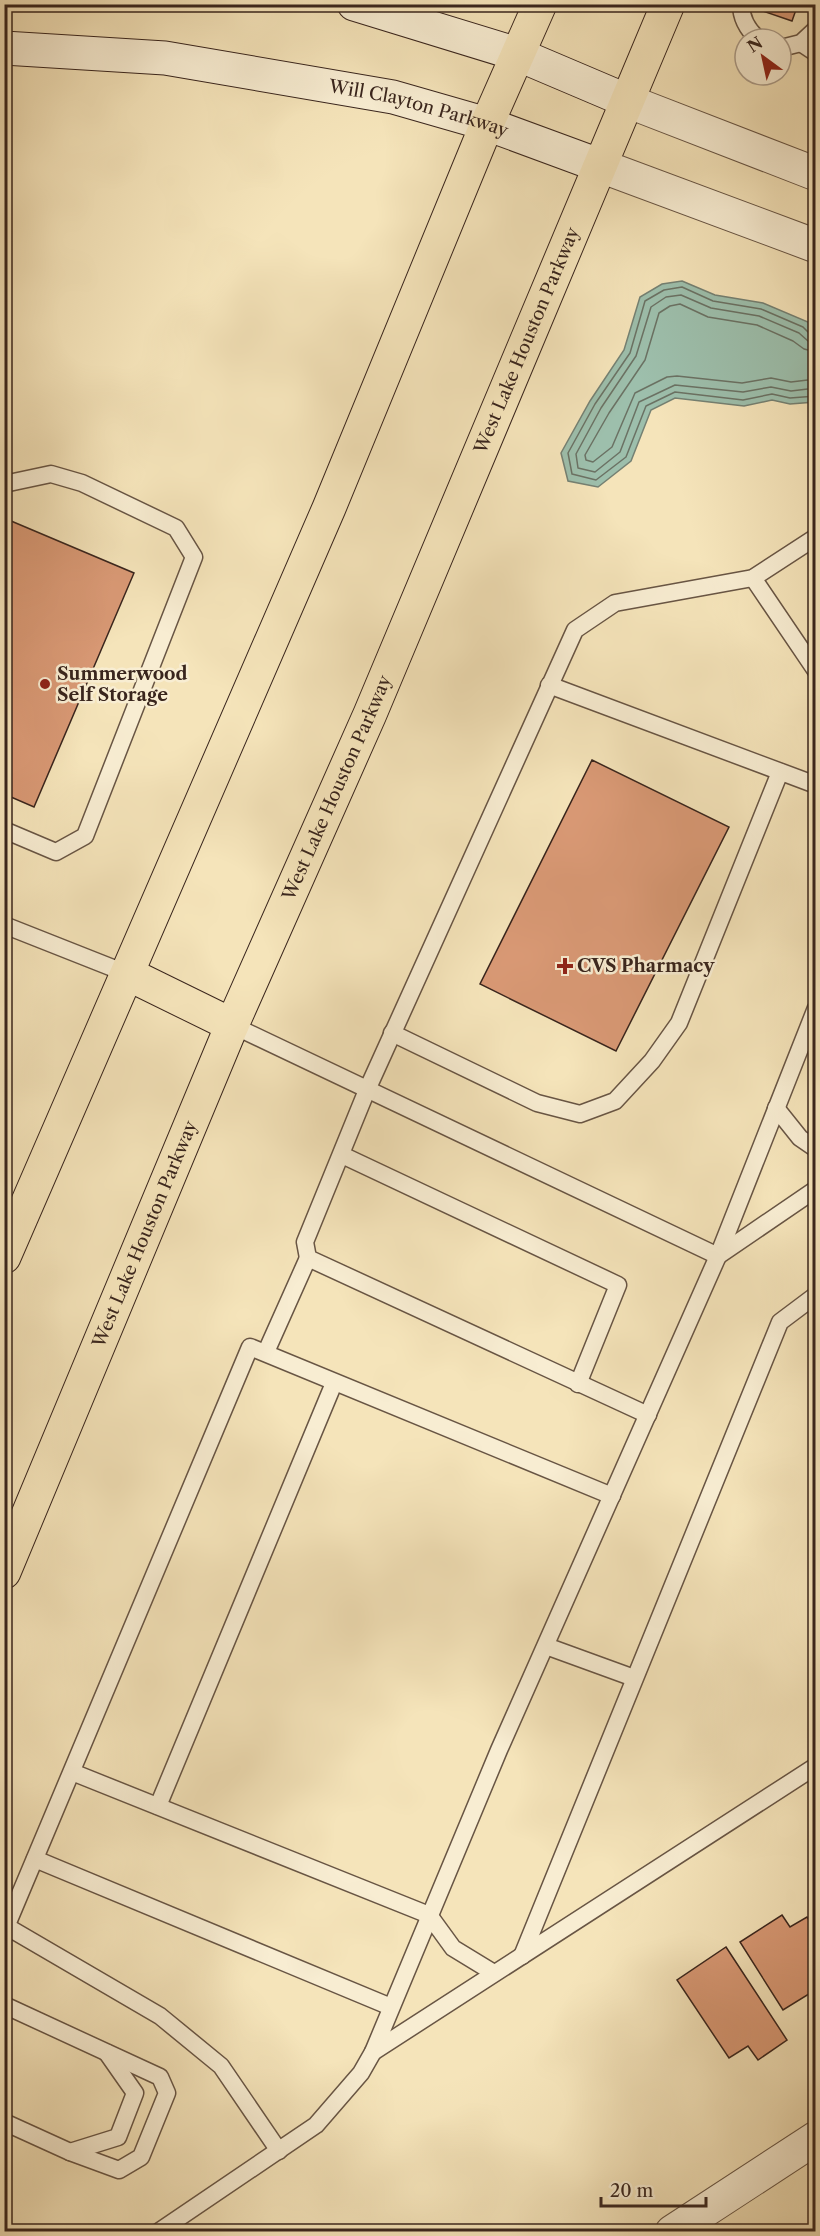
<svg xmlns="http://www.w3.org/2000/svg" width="820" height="2236" font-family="'Libre Caslon Text',serif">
<rect width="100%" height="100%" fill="#f5e4ba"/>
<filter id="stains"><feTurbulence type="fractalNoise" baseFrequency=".00333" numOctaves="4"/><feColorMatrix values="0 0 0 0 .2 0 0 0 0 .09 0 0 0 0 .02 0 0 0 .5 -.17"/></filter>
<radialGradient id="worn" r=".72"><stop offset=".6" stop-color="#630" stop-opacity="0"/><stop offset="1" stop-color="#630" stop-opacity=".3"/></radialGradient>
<polygon fill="#9dbfac" stroke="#758173" stroke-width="1.5" points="682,281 715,295 763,303 808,322 815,332 815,402 790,404 772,400 744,406 675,398 651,410 631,461 598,487 568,481 561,453 590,401 624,350 640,297 662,284"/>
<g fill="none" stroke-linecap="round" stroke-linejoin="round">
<g stroke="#6b7264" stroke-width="1.5">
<polyline points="816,335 810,334 803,327 761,309 713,301 682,287 664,290 645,301 630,353 595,404 568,453 572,474 596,480 626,457 646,406 675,392 743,400 772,394 790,398 816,396"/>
<polyline points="816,343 808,341 799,333 759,316 711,308 681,295 666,297 651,307 636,356 601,408 576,454 578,468 595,472 620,452 639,402 675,385 743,392 771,387 791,391 816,388"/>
<polyline points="816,352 804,349 793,341 757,325 708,317 680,304 670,306 659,313 645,360 609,413 585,455 586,460 593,462 612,447 635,393 667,377 677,376 742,383 771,378 791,382 816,379"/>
</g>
</g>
<g fill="#d99975" stroke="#39251d" stroke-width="1.5">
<polygon points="759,4 798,4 792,21 757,9"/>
<polygon points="4,518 134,573 34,807 4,794"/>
<polygon points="592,760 729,827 616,1051 480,984"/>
<polygon points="782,1915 790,1927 807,1917 816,1930 816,1997 812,1992 783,2010 740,1942"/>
<polygon points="726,1947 787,2040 758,2060 748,2046 729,2058 677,1980"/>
</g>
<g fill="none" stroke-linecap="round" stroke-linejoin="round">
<defs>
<g id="service">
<path d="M741,4C741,19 748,30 758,39"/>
<polyline points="801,43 816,53"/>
<polyline points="781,48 801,43 816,29"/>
<polyline points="4,484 51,474 82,483 176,528 194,557 85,836 56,852 4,830"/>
<polyline points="753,578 816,671"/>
<polyline points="549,685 816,785"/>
<polyline points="4,925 128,974"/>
<polyline points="232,1025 718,1256"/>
<polyline points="392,1033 537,1103 580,1114 615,1101 652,1061 679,1023 780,772"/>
<polyline points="776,1108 800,1138 816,1149"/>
<polyline points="342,1155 618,1285 578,1384"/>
<polyline points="718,1256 816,1189"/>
<polyline points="266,1352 308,1258"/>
<polyline points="648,1415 308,1258 305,1242 367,1090 575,630 615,603 753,578 816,537"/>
<polyline points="546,1646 634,1678"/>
<polyline points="72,1772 429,1915 453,1948 494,1973"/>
<polyline points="158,1806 334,1383"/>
<polyline points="35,1859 391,2007"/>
<polyline points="4,1925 160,2016 221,2066 279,2151"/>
<polyline points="4,1932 250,1347 612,1496"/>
<polyline points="522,1956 780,1322 816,1295"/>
<polyline points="4,2005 160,2077 167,2093 141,2157 119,2170 70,2152 4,2122"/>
<polyline points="373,2052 816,1766"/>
<polyline points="70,2152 118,2137 135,2093 107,2053"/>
<polyline points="158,2232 316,2125 361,2073 373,2052 499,1750 718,1256 816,1008"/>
</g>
<polyline id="minor" points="672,2232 816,2138"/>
<g id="tertiary">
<polyline points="630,102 816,174"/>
<polyline points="601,166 816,246"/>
</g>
<g id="secondary">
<polyline points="354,4 517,54 630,102"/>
<path id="s1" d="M4,48L165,58L393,97L487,124L601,166"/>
</g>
<g id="primary">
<polyline points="128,974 232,1025"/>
<polyline points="4,1257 329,508 487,124 540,4"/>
<path id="s2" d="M4,1572L232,1025L370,714L668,4"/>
</g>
</defs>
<use href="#service" stroke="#685544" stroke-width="19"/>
<use href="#minor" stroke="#685544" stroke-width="35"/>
<use href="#tertiary" stroke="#685544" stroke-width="35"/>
<use href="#secondary" stroke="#39251d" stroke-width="35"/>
<use href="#primary" stroke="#39251d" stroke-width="35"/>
<use href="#service" stroke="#f8edd2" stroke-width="16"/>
<use href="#minor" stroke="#f8edd2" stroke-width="33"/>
<use href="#tertiary" stroke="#f8edd2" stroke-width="33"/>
<use href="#secondary" stroke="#f8edd2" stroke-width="33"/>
<use href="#primary" stroke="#f5e4ba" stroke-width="33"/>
</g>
<g fill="#8f2418" stroke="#f8edd2" stroke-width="2">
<circle cx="45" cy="684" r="6"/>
<path d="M562 957h6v6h6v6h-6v6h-6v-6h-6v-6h6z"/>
</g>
<g text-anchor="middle" stroke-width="5" stroke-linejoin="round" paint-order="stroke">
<g font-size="18" fill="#39251d" stroke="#f8edd2">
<text dy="6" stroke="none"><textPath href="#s1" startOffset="420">Will Clayton Parkway</textPath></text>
<text dy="6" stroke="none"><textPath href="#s2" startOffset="1338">West Lake Houston Parkway</textPath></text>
<text dy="6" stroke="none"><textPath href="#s2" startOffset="852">West Lake Houston Parkway</textPath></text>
<text dy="6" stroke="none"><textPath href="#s2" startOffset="366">West Lake Houston Parkway</textPath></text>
</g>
<g font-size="18" font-weight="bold" fill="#39251d" stroke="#f8edd2" text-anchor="start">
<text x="57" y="680">Summerwood<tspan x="57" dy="21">Self Storage</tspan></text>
<text x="577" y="972">CVS Pharmacy</text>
</g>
</g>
<rect width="820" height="2236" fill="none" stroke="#f5e4ba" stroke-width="24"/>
<rect x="6" y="6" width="808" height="2224" fill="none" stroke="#39251d" stroke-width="3"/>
<rect x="12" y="12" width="796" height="2212" fill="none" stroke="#39251d" stroke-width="1.5"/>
<g transform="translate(763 57) rotate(327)"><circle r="28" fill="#f8edd2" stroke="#ac9d8a" stroke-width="1.5"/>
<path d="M0-4.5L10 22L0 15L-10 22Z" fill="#8f2418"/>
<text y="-9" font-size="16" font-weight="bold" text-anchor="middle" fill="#39251d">N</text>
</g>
<path d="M601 2197v9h105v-9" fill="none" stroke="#39251d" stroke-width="3"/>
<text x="610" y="2197" font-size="18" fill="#39251d" stroke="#f8edd2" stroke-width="4.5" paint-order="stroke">20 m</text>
<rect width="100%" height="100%" filter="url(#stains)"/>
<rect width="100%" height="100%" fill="url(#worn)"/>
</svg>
